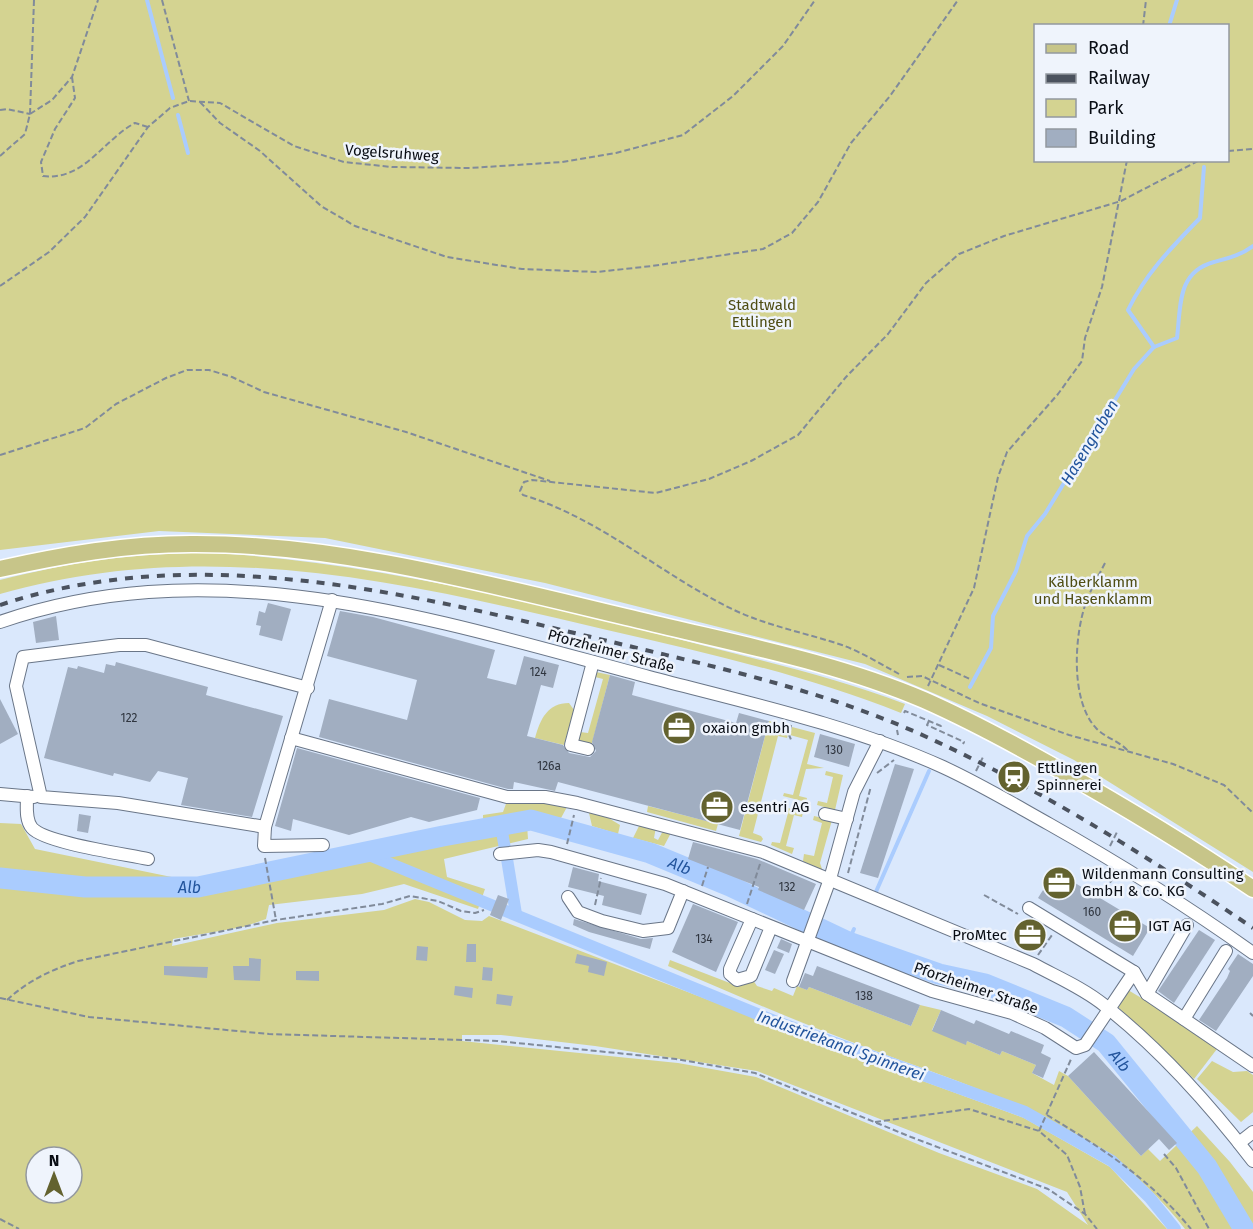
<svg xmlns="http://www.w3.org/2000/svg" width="1253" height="1229" font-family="'Fira Sans',sans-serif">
<rect width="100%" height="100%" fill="#dae8fc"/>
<g fill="#d4d391" fill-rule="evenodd">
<path d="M0,0H1253V872L1074,760L987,716L865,664L545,583L325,538L159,531L0,550ZM1036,26H1228V160H1036Z"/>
<path d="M217,553C373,563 530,601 678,639C754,659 832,676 905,704L901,713C806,675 706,653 607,630C404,582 207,535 0,594V580C74,561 140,552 217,553Z"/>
<polygon points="596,672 610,675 591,747 577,743 580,732 588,733 603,679 595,677"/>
<path d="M569,703L574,710L564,745L535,738C540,719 548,703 569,703Z"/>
<polygon points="769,721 790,726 787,738 778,736 753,833 761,836 763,839 761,842 739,836"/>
<polygon points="792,727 815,733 807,764 824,768 806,769 799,796 807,798 806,802 783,796 784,793 793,795 808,740 790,735"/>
<polygon points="826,771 843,775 835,810 817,805 818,801 827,803 833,777 825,775"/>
<polygon points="507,801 550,803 567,807 561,818 530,812 483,820 483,815 503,812"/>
<polygon points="648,806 718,824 716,831 647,812"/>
<polygon points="780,806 803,812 802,817 794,815 786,846 794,848 792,854 771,845 772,842 780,843 788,813 779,811"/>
<polygon points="589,813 602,814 620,825 618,834 592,826"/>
<polygon points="814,816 832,820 820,863 822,869 819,870 803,861 804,854 814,856 822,823 813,820"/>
<path d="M0,823L21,824L35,849L196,882L261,866L264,879L527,825L528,839L444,859L447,877L485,889L478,909L404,884L362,894L269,905L266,919L243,927L173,939L172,946L277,923L384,910L415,899L429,902L465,920L482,921L489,916L876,1064L1024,1118L1110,1167L1167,1229H0ZM462,1035H501L595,1046L757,1071L1067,1192L1088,1225L1037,1189L939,1153L756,1077L678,1063L462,1041ZM36,1157H72V1193H36Z"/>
<polygon points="640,824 656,827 654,838 658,840 664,829 672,831 664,846 633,838"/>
<path d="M670,960L735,985H744L753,980L757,986L772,991L774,988L793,996L797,986L807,990L809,987L911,1026L920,1005L941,1010L932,1030L966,1044L967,1041L1000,1055L1002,1051L1036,1065L1032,1073L1054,1085L1059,1071L1068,1076L1141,1156L1148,1149L1160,1161L1197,1126L1230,1162L1253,1192V1229H1185C1106,1124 975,1089 857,1044C793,1020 731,993 668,966Z"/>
<polygon points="1128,990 1220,1045 1194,1079 1118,1007"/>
<polygon points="1212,1061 1233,1072 1247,1071 1253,1075 1253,1112 1241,1122 1197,1079"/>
</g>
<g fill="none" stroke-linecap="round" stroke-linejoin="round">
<g stroke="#aaccfe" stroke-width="4">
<polyline points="147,0 173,98"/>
<polyline points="1169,26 1177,0"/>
<polyline points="178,115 188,153"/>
<path d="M1154,347L1128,310C1146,273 1172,247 1200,218L1204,167"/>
<path d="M970,687L991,648L993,616L1016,571L1027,536L1045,514L1134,369L1154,347L1177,338C1181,305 1177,272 1214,262C1229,258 1241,255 1253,246"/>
<polyline points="875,894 929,771"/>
<polyline points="848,942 854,929"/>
</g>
<g stroke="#aaccfe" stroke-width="12">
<polyline points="501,826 505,849"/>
<polyline points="364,853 777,1022 1025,1112 1112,1161 1150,1198 1175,1229"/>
<polyline points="507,859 516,914"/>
</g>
<path stroke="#aaccfe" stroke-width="21" id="s1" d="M0,878L85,887H198L443,836L531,820L650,853L730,886L848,942L939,974L985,984L1066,1017L1106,1043L1207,1167L1244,1229"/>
</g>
<g fill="#a1aec1">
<polygon points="268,603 291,609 282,641 259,635 261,626 256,625 259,611 265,613"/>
<polygon points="340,611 373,617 495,650 487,678 516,685 524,656 559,665 553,688 541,685 527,736 563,745 569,753 590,757 596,751 592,742 610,675 635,682 632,695 736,723 739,713 769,721 740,830 558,782 555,791 514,782 513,789 508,789 319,737 329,699 407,720 417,680 327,656"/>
<polygon points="56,616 59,640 36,643 33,622"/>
<polygon points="116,662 208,687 206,695 283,716 252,817 181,805 188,778 158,771 150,782 114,773 113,776 44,758 68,667 77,669 78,666 104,673 106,664 115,666"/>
<polygon points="0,699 18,734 0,744"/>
<polygon points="820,734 855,744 849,767 814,757"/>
<polygon points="297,748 480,798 477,810 429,822 411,817 349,835 293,819 291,831 275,826"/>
<polygon points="895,764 914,769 878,878 860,873"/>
<polygon points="79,814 91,816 88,833 77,831"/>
<polygon points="693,842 757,859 816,884 804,910 758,890 759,887 688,859"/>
<polygon points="573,867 599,874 598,881 647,894 641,915 602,905 604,896 568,887"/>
<polygon points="1055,871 1150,928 1133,956 1038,898"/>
<polygon points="498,895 509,899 501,920 490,915"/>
<polygon points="693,904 738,922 716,972 672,952"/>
<polygon points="574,919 641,939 653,938 650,949 589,932 573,925"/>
<polygon points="1031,919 1046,928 1032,952 1017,943"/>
<polygon points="1199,930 1215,940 1174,1003 1158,991"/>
<polygon points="781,939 792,944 789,953 777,948"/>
<polygon points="467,944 476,944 476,962 466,962"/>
<polygon points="417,946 428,947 427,961 416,960"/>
<polygon points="774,950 784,954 775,974 765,970"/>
<polygon points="577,954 607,962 604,976 588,972 589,966 575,963"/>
<polygon points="1238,954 1253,964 1253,976 1216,1031 1199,1020 1227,978 1230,971 1228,969"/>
<polygon points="249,958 261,959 260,981 234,980 233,966 249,966"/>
<polygon points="164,966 208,967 207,978 164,975"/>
<polygon points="817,966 920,1005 911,1026 809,987 807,990 799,987 805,973 813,976"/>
<polygon points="483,967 493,968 492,981 482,980"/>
<polygon points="296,971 319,971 319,981 296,980"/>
<polygon points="455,986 473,988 472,998 454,995"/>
<polygon points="497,994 513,996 511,1006 496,1004"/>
<polygon points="941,1010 974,1024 976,1020 1009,1034 1011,1031 1044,1045 1041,1053 1051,1058 1043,1078 1032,1073 1036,1065 1002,1051 1000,1055 967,1041 966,1045 932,1031"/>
<polygon points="1094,1052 1177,1143 1169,1150 1159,1139 1141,1156 1068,1076"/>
</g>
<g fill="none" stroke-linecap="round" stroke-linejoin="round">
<defs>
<g id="minor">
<path d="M0,622C216,547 439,621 649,677C748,703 850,725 943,767C980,784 1015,805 1049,824C1120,864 1187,906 1253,953"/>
<path d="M291,738L507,797H545L577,803L763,852L1033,964C1057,977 1083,988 1104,1005C1160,1049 1210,1105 1253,1161"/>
<polyline points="588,749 571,745 593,662"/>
<polyline points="0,794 34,797"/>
<path d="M27,796C27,806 25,820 32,828C45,843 125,854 148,859"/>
<polyline points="825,814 847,819"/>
<polyline points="265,827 118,803 41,797 16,686 23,657 119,645 146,645 308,688"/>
<polyline points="323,845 264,846 265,827 332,600"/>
<polyline points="500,854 538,850 551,852 665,884 932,991 1012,1013 1045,1028 1076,1048 1085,1045 1134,972 1147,994 1253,1066"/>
<polyline points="568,897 578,912 602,921 643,931 668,928 683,891"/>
<polyline points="1029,908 1134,972"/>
<polyline points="752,919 730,969 730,974 737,980 751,976 771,927"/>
<polyline points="793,981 830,879 854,792 880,741"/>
<polyline points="1147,994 1187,925"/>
<polyline points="1184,1019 1226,951"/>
<polyline points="1239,1143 1253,1132"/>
</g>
<path id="major" d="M0,569C63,555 126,544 191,544C340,543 498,587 643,621C737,644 835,662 924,700C967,719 1008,741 1049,764C1118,803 1187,844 1253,889"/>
</defs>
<use href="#minor" stroke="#6a7688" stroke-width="14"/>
<use href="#major" stroke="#fff" stroke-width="19"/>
<g stroke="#818b9a" stroke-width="2" stroke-dasharray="6 3" stroke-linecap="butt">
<polyline points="162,0 189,101"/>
<polyline points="1143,26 1146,0"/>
<path d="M72,77L75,98L55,129L41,162L43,176C84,181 103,140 135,123L148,127"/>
<polyline points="200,102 220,123 260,151 321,206 355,226 447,257 522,269 597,272 652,266 763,249 792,233 818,202 851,143 890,96 958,0"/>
<polyline points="0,110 7,109 30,114"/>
<polyline points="30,114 52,100 72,77 98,0"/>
<polyline points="1228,151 1253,149"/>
<polyline points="0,156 25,134 30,114 34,0"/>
<polyline points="0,286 49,252 85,217 148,127 170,108 189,101 220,103 294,146 344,162 392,167 470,168 562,162 616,153 683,135 733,96 783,46 815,0"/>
<polyline points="0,455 85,428 116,404 166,378 187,370 209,370 232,377 264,392 406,432 550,481"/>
<path d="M1105,563C1099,575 1092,587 1087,600C1074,633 1070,701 1096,728C1105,738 1120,741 1129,752"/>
<polyline points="939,665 970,679"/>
<path d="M899,674C881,664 861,652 842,645C806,633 768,626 734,610C661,575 602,519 523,495L520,491L524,482L532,480L656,493L709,479L751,461L798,435L846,377L888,334L926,283L959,254L1004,236L1121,201L1200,160"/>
<polyline points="907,677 922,676 979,703 1069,735 1173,764 1224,785 1253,813"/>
<polyline points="928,686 974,588 998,477 1007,452 1058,394 1082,361 1085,338 1102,287 1127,160"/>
<polyline points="904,713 905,711 941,726 943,723"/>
<polyline points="929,721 927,725 964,742 963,744"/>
<polyline points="791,725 789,735 792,742"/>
<polyline points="897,730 898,735"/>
<polyline points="976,771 984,755"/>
<polyline points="877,773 894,760"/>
<polyline points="567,844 574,815"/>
<polyline points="1110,846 1118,830"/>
<polyline points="265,858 276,920"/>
<polyline points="848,873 871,786"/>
<polyline points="702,886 708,867"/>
<polyline points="984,895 1018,914"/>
<polyline points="1099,897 1115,876"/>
<polyline points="747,904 760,864"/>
<polyline points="595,905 601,878"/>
<polyline points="1038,955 1052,935"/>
<polyline points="0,998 89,1017 269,1034 497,1041 676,1059 755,1073 911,1137 1048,1189 1085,1214 1097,1229"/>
<path d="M7,1000C29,980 51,970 78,961L276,920L382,904L410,896L438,901L461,911L475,913L484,910"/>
<polyline points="1250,1013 1253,1016"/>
<path d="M1047,1115C1103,1149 1149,1178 1191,1229"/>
<polyline points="875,1122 969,1109 1039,1131 1067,1155 1080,1187 1085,1214"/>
<polyline points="1039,1131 1072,1057"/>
<polyline points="1164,1154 1176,1168 1209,1229"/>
<polyline points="0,1219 19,1229"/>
</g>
<use href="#minor" stroke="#fff" stroke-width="12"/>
<use href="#major" stroke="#c7c589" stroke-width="16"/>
<path stroke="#4b525e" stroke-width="4" stroke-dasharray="8 8" stroke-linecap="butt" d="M0,605C199,539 415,595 612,642C720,668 830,692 931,739C1044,791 1150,858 1253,928"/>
</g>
<defs>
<symbol id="office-disc" viewBox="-11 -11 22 22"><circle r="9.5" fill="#63622f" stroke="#eff4fc"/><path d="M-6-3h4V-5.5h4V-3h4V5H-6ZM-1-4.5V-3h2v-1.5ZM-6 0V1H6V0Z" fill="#fff"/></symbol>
<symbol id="station-disc" viewBox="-11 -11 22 22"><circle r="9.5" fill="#63622f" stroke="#eff4fc"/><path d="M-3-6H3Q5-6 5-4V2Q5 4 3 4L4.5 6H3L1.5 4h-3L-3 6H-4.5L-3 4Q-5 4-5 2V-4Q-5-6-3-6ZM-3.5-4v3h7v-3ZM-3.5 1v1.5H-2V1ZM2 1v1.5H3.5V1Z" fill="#fff"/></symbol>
</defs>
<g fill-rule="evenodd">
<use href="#office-disc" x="660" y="709" width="38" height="38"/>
<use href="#station-disc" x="995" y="758" width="38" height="38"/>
<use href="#office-disc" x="698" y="788" width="38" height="38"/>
<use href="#office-disc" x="1040" y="864" width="38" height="38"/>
<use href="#office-disc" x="1106" y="907" width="38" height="38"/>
<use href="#office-disc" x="1011" y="916" width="38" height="38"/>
</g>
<g text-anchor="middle" stroke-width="5" stroke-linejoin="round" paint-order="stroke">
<g font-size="12" fill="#2f353f">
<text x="538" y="676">124</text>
<text x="129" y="722">122</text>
<text x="834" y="754">130</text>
<text x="549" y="770">126a</text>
<text x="787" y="891">132</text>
<text x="1092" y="916">160</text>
<text x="704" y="943">134</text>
<text x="864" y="1000">138</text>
</g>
<g font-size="15" fill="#090d14" stroke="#eff4fc">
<text transform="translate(392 153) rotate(4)" y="5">Vogelsruhweg</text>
<text transform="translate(611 651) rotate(15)" y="5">Pforzheimer Straße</text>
<text transform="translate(976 988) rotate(19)" y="5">Pforzheimer Straße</text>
</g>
<g font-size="15" fill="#4f4d13" stroke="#eff4fc">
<text x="762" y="310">Stadtwald<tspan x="762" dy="17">Ettlingen</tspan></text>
<text x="1093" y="587">Kälberklamm<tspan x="1093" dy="17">und Hasenklamm</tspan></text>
</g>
<g font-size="15" fill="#090d14" stroke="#eff4fc" text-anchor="start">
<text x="702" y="733">oxaion gmbh</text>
<text x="1037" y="773">Ettlingen<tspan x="1037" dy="17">Spinnerei</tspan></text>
<text x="740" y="812">esentri AG</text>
<text x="1082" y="879">Wildenmann Consulting<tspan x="1082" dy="17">GmbH &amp; Co. KG</tspan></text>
<text x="1148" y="931">IGT AG</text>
<text x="1007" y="940" text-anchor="end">ProMtec</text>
</g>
<g font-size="16" font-style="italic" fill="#22549c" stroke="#eff4fc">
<text transform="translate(1089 442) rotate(-59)" y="6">Hasengraben</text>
<text dy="6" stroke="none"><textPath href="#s1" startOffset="694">Alb</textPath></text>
<text dy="6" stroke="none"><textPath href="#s1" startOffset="190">Alb</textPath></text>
<text transform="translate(841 1045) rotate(20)" y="6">Industriekanal Spinnerei</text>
<text dy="6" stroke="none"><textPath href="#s1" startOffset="1180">Alb</textPath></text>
</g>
</g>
<rect x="1034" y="24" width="195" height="138" fill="#eff4fc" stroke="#93989f" stroke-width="1.5"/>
<rect x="1046" y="44" width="30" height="9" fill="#c7c589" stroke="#93989f" stroke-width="1.5"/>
<text x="1088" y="54" font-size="18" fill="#090d14">Road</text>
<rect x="1046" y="74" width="30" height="9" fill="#4b525e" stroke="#93989f" stroke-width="1.5"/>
<text x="1088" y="84" font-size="18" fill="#090d14">Railway</text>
<rect x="1046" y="99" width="30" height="18" fill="#d4d391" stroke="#93989f" stroke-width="1.5"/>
<text x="1088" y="114" font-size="18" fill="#090d14">Park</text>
<rect x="1046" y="129" width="30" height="18" fill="#a1aec1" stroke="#93989f" stroke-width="1.5"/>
<text x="1088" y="144" font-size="18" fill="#090d14">Building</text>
<g transform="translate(54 1175)"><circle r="28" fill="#eff4fc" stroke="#93989f" stroke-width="1.5"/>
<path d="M0-4.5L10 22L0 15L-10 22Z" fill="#63622f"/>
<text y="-9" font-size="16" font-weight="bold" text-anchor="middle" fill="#090d14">N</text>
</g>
</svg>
